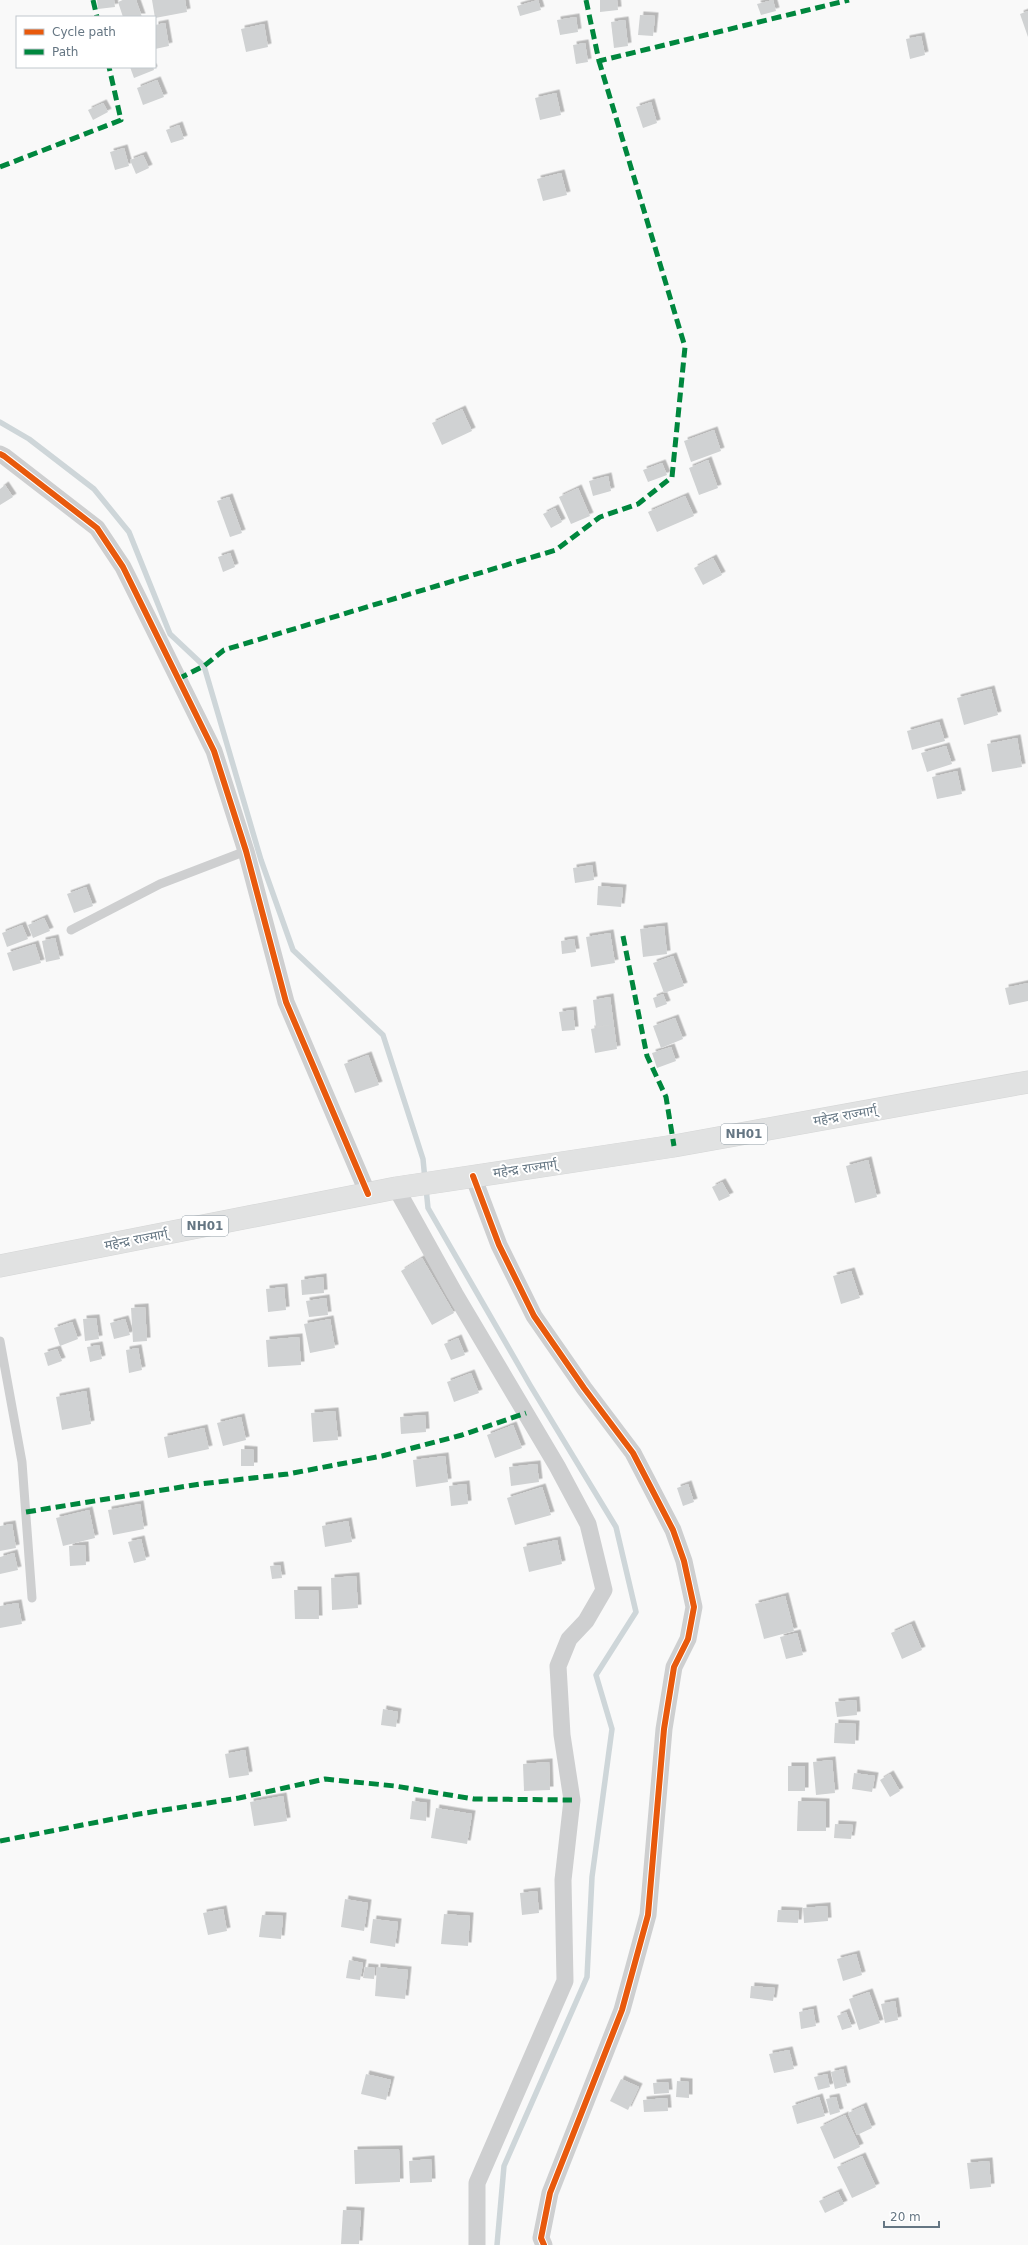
<svg xmlns="http://www.w3.org/2000/svg" width="1028" height="2245" font-family="'DejaVu Sans','Noto Sans Devanagari',sans-serif">
<defs>
<filter id="shadow"><feDropShadow dx="3.5" dy="-3.5" stdDeviation="0" flood-color="#0004"/></filter>
</defs>
<rect width="100%" height="100%" fill="#f9f9f9"/>
<g fill="none" stroke-linecap="round" stroke-linejoin="round">
<g stroke="#ced6d9" stroke-width="5.5">
<polyline points="0,422 29,439 94,489 129,532 170,634 204,666 261,860 293,950 383,1035 423,1159 425,1180"/>
<polyline points="426,1188 428,1208 530,1385 616,1527 636,1612 596,1675 612,1729 592,1877 587,1977 504,2166 497,2245"/>
</g>
</g>
<g fill="#d0d2d3" filter="url(#shadow)">
<polygon points="97,0 114,0 115,7 98,9"/>
<polygon points="123,0 136,0 142,17 123,17 118,2"/>
<polygon points="152,0 185,0 187,12 155,18"/>
<polygon points="538,0 541,10 520,16 517,6"/>
<polygon points="600,0 617,0 618,10 600,12"/>
<polygon points="773,0 776,11 761,15 757,4"/>
<polygon points="1028,11 1028,37 1020,14"/>
<polygon points="640,15 655,16 653,36 638,35"/>
<polygon points="576,17 578,32 560,35 557,20"/>
<polygon points="625,20 628,46 614,48 611,22"/>
<polygon points="165,23 169,46 155,49 155,25"/>
<polygon points="264,24 268,47 246,52 241,29"/>
<polygon points="921,36 925,55 910,59 906,39"/>
<polygon points="585,43 588,62 576,64 573,45"/>
<polygon points="130,67 153,67 154,70 134,78"/>
<polygon points="157,80 164,97 143,105 137,88"/>
<polygon points="556,93 561,115 540,120 535,98"/>
<polygon points="651,102 657,123 643,128 636,107"/>
<polygon points="103,103 108,112 93,120 88,110"/>
<polygon points="179,125 184,139 171,143 166,130"/>
<polygon points="124,148 129,166 115,170 110,152"/>
<polygon points="143,155 149,168 136,174 130,160"/>
<polygon points="561,173 567,195 543,201 537,179"/>
<polygon points="462,409 472,431 442,445 432,423"/>
<polygon points="714,430 721,451 691,462 684,441"/>
<polygon points="708,460 718,488 699,495 689,468"/>
<polygon points="662,463 667,475 648,482 643,470"/>
<polygon points="608,476 611,491 593,496 589,481"/>
<polygon points="5,485 13,497 0,505 0,489"/>
<polygon points="578,488 590,516 571,524 559,497"/>
<polygon points="685,496 694,516 657,532 648,512"/>
<polygon points="229,497 242,533 230,537 217,501"/>
<polygon points="555,508 562,522 551,528 543,514"/>
<polygon points="230,553 235,567 223,572 218,557"/>
<polygon points="713,558 722,575 703,585 694,568"/>
<polygon points="991,689 998,715 964,725 957,698"/>
<polygon points="939,722 945,741 912,750 907,731"/>
<polygon points="1017,738 1022,767 992,772 987,744"/>
<polygon points="946,746 952,764 927,772 921,753"/>
<polygon points="957,771 962,794 937,799 932,777"/>
<polygon points="592,865 594,880 575,883 573,868"/>
<polygon points="598,886 623,888 621,907 597,905"/>
<polygon points="86,887 93,906 74,913 67,894"/>
<polygon points="44,918 50,931 33,938 28,925"/>
<polygon points="22,925 28,939 7,947 2,933"/>
<polygon points="664,926 667,954 643,957 640,929"/>
<polygon points="610,933 615,963 591,967 586,937"/>
<polygon points="55,938 60,959 46,962 42,941"/>
<polygon points="574,939 576,952 562,954 561,941"/>
<polygon points="35,944 41,963 13,971 7,953"/>
<polygon points="673,956 684,986 664,993 653,963"/>
<polygon points="1028,983 1028,1001 1009,1005 1005,988"/>
<polygon points="663,994 667,1004 656,1008 653,998"/>
<polygon points="610,997 617,1049 595,1053 591,1029 609,1025 596,1027 593,1000"/>
<polygon points="573,1010 575,1030 562,1031 559,1012"/>
<polygon points="675,1018 683,1039 661,1048 653,1026"/>
<polygon points="671,1047 676,1061 657,1068 652,1053"/>
<polygon points="368,1055 379,1085 355,1093 344,1064"/>
<polygon points="868,1160 877,1197 855,1203 846,1166"/>
<polygon points="722,1182 730,1196 719,1201 712,1187"/>
<polygon points="422,1258 454,1313 432,1325 401,1271"/>
<polygon points="851,1271 860,1298 841,1304 833,1276"/>
<polygon points="323,1277 324,1293 302,1295 301,1280"/>
<polygon points="284,1287 286,1310 268,1312 266,1289"/>
<polygon points="326,1298 328,1315 309,1317 306,1301"/>
<polygon points="145,1307 147,1341 133,1342 131,1308"/>
<polygon points="96,1318 99,1339 85,1341 83,1319"/>
<polygon points="125,1319 130,1335 114,1339 110,1323"/>
<polygon points="330,1319 335,1348 310,1353 304,1324"/>
<polygon points="72,1322 78,1339 60,1346 54,1328"/>
<polygon points="299,1337 301,1365 268,1367 266,1340"/>
<polygon points="458,1338 465,1355 451,1360 444,1344"/>
<polygon points="99,1345 102,1359 90,1362 87,1347"/>
<polygon points="138,1348 142,1370 129,1373 126,1350"/>
<polygon points="57,1349 62,1361 48,1366 44,1353"/>
<polygon points="471,1373 479,1393 454,1402 447,1382"/>
<polygon points="86,1391 91,1424 62,1430 56,1397"/>
<polygon points="335,1411 338,1440 313,1442 311,1413"/>
<polygon points="425,1415 426,1432 401,1434 400,1417"/>
<polygon points="241,1417 246,1440 223,1446 217,1423"/>
<polygon points="513,1425 522,1448 495,1458 487,1435"/>
<polygon points="204,1428 209,1449 168,1458 164,1437"/>
<polygon points="241,1449 254,1450 254,1466 241,1466"/>
<polygon points="445,1456 448,1482 416,1487 413,1460"/>
<polygon points="537,1464 539,1482 511,1486 509,1467"/>
<polygon points="466,1484 468,1504 451,1506 449,1486"/>
<polygon points="688,1484 694,1502 683,1506 677,1488"/>
<polygon points="542,1487 551,1515 515,1525 507,1498"/>
<polygon points="140,1504 144,1529 113,1535 108,1510"/>
<polygon points="89,1510 95,1538 63,1546 56,1518"/>
<polygon points="348,1521 352,1542 325,1547 322,1526"/>
<polygon points="12,1524 16,1548 0,1551 0,1526"/>
<polygon points="141,1539 146,1560 134,1563 128,1542"/>
<polygon points="557,1540 562,1564 529,1572 523,1547"/>
<polygon points="85,1545 86,1565 70,1566 69,1546"/>
<polygon points="14,1553 18,1570 0,1574 0,1557"/>
<polygon points="280,1565 282,1578 272,1579 270,1566"/>
<polygon points="356,1576 358,1608 332,1610 331,1578"/>
<polygon points="294,1590 318,1590 319,1619 295,1619"/>
<polygon points="785,1596 794,1631 764,1639 755,1604"/>
<polygon points="18,1603 22,1624 0,1628 0,1606"/>
<polygon points="911,1624 922,1650 902,1659 891,1633"/>
<polygon points="797,1633 803,1655 786,1659 780,1637"/>
<polygon points="856,1700 857,1715 837,1717 835,1702"/>
<polygon points="383,1709 398,1712 396,1727 381,1725"/>
<polygon points="835,1723 856,1724 855,1744 834,1743"/>
<polygon points="245,1750 249,1775 229,1778 225,1754"/>
<polygon points="832,1760 835,1793 816,1795 813,1762"/>
<polygon points="549,1762 550,1790 524,1791 523,1764"/>
<rect x="788" y="1766" width="17" height="25"/>
<polygon points="854,1773 875,1776 872,1792 852,1789"/>
<polygon points="890,1774 900,1791 890,1797 880,1780"/>
<polygon points="283,1796 287,1821 254,1826 250,1802"/>
<polygon points="412,1801 427,1803 426,1821 410,1819"/>
<polygon points="798,1801 826,1802 826,1831 797,1831"/>
<polygon points="436,1808 472,1814 467,1844 431,1838"/>
<polygon points="835,1824 853,1825 851,1839 834,1838"/>
<polygon points="537,1891 539,1913 522,1915 520,1893"/>
<polygon points="345,1899 368,1903 364,1931 341,1927"/>
<polygon points="827,1906 828,1921 804,1923 803,1908"/>
<polygon points="223,1909 227,1931 208,1935 203,1913"/>
<polygon points="778,1910 799,1911 798,1923 777,1922"/>
<polygon points="444,1914 470,1916 468,1946 441,1944"/>
<polygon points="262,1915 283,1916 281,1939 259,1937"/>
<polygon points="373,1919 398,1922 395,1947 370,1943"/>
<polygon points="856,1954 862,1975 843,1981 837,1959"/>
<polygon points="349,1960 363,1963 360,1980 346,1978"/>
<polygon points="365,1967 375,1968 374,1979 363,1978"/>
<polygon points="377,1967 408,1970 405,1999 375,1996"/>
<polygon points="751,1986 775,1988 773,2001 750,1998"/>
<polygon points="869,1992 880,2023 859,2030 849,1999"/>
<polygon points="895,2001 898,2020 885,2023 881,2004"/>
<polygon points="813,2009 816,2026 801,2029 799,2012"/>
<polygon points="846,2012 852,2027 842,2030 837,2016"/>
<polygon points="789,2050 794,2069 774,2073 769,2054"/>
<polygon points="843,2069 847,2086 835,2089 831,2072"/>
<polygon points="366,2074 391,2080 386,2100 361,2094"/>
<polygon points="827,2074 830,2087 818,2090 814,2077"/>
<polygon points="621,2079 639,2087 628,2110 610,2101"/>
<polygon points="677,2081 689,2082 689,2098 676,2097"/>
<polygon points="668,2082 669,2093 654,2094 653,2083"/>
<polygon points="819,2097 825,2116 797,2124 792,2106"/>
<polygon points="836,2097 840,2112 830,2115 826,2099"/>
<polygon points="667,2098 668,2111 644,2112 643,2100"/>
<polygon points="863,2106 872,2128 857,2135 848,2113"/>
<polygon points="845,2115 860,2147 834,2159 820,2127"/>
<polygon points="399,2149 400,2182 355,2184 354,2150"/>
<polygon points="862,2156 876,2187 852,2198 837,2167"/>
<polygon points="431,2159 432,2182 410,2183 409,2161"/>
<polygon points="989,2161 991,2187 970,2189 967,2163"/>
<polygon points="838,2192 844,2204 825,2213 819,2201"/>
<polygon points="343,2210 361,2211 359,2244 341,2244"/>
</g>
<g fill="none" stroke-linecap="round" stroke-linejoin="round">
<defs>
<polyline id="trunk" points="0,1266 396,1188 674,1146 1028,1082"/>
</defs>
<use href="#trunk" stroke="#d5d6d6" stroke-width="23"/>
<g stroke="#cecfd0" stroke-width="9">
<polyline points="71,930 160,884 246,851"/>
<polyline points="0,1341 22,1462 32,1598"/>
</g>
<g stroke="#cecfd0" stroke-width="17">
<polyline points="0,454 4,456 97,528 123,567 214,751 246,851 286,1002 368,1194"/>
<polyline points="473,1176 499,1245 534,1316 584,1388 633,1453 673,1530 684,1561 694,1607 688,1639 674,1667 664,1729 648,1915 622,2010 550,2193 541,2238 544,2245"/>
<polyline points="396,1188 455,1294 557,1466 588,1524 604,1590 586,1621 569,1639 558,1666 562,1735 572,1800 563,1880 565,1981 477,2183 477,2245"/>
</g>
<use href="#trunk" stroke="#e1e2e2" stroke-width="22"/>
<g stroke="#00873e" stroke-width="5" stroke-dasharray="10 5" stroke-linecap="butt">
<polyline points="93,0 97,17"/>
<polyline points="586,0 599,61 849,0"/>
<polyline points="0,167 121,120 109,67"/>
<polyline points="178,679 204,666 224,650 556,550 600,517 638,504 672,477 685,347 599,61"/>
<polyline points="623,936 647,1056 666,1097 674,1146"/>
<polyline points="26,1512 200,1484 288,1474 382,1456 462,1435 526,1413"/>
<polyline points="0,1841 139,1814 239,1798 325,1779 395,1786 474,1799 572,1800"/>
</g>
<defs>
<g id="cycleway">
<polyline points="0,454 4,456 97,528 123,567 214,751 246,851 286,1002 368,1194"/>
<polyline points="473,1176 499,1245 534,1316 584,1388 633,1453 673,1530 684,1561 694,1607 688,1639 674,1667 664,1729 648,1915 622,2010 550,2193 541,2238 544,2245"/>
</g>
</defs>
<use href="#cycleway" stroke="#fff" stroke-width="8"/>
<use href="#cycleway" stroke="#e8590c" stroke-width="6"/>
</g>
<g text-anchor="middle" stroke-width="4" stroke-linejoin="round" paint-order="stroke">
<g fill="#fff" stroke="#939fa8" stroke-width="1">
<rect x="721" y="1124" width="46" height="20" rx="3"/>
<rect x="182" y="1216" width="46" height="20" rx="3"/>
</g>
<g font-size="12" font-weight="bold" fill="#657683">
<text x="744" y="1138">NH01</text>
<text x="205" y="1230">NH01</text>
</g>
<g font-size="13" fill="#657683" stroke="#fff">
<text transform="translate(845 1115) rotate(-10)" y="5">महेन्द्र राज्मार्ग्</text>
<text transform="translate(525 1168) rotate(-8)" y="5">महेन्द्र राज्मार्ग्</text>
<text transform="translate(136 1239) rotate(-11)" y="5">महेन्द्र राज्मार्ग्</text>
</g>
</g>
<rect x="16" y="16" width="140" height="52" fill="#ffffff" stroke="#c1c8cd"/>
<rect x="24" y="29" width="20" height="6" fill="#e8590c" stroke="#c1c8cd"/>
<text x="52" y="36" font-size="12" fill="#657683">Cycle path</text>
<rect x="24" y="49" width="20" height="6" fill="#00873e" stroke="#c1c8cd"/>
<text x="52" y="56" font-size="12" fill="#657683">Path</text>
<path d="M884 2221v6h55v-6" fill="none" stroke="#657683" stroke-width="2"/>
<text x="890" y="2221" font-size="12" fill="#657683" stroke="#ffffff" stroke-width="3" paint-order="stroke">20 m</text>
</svg>
